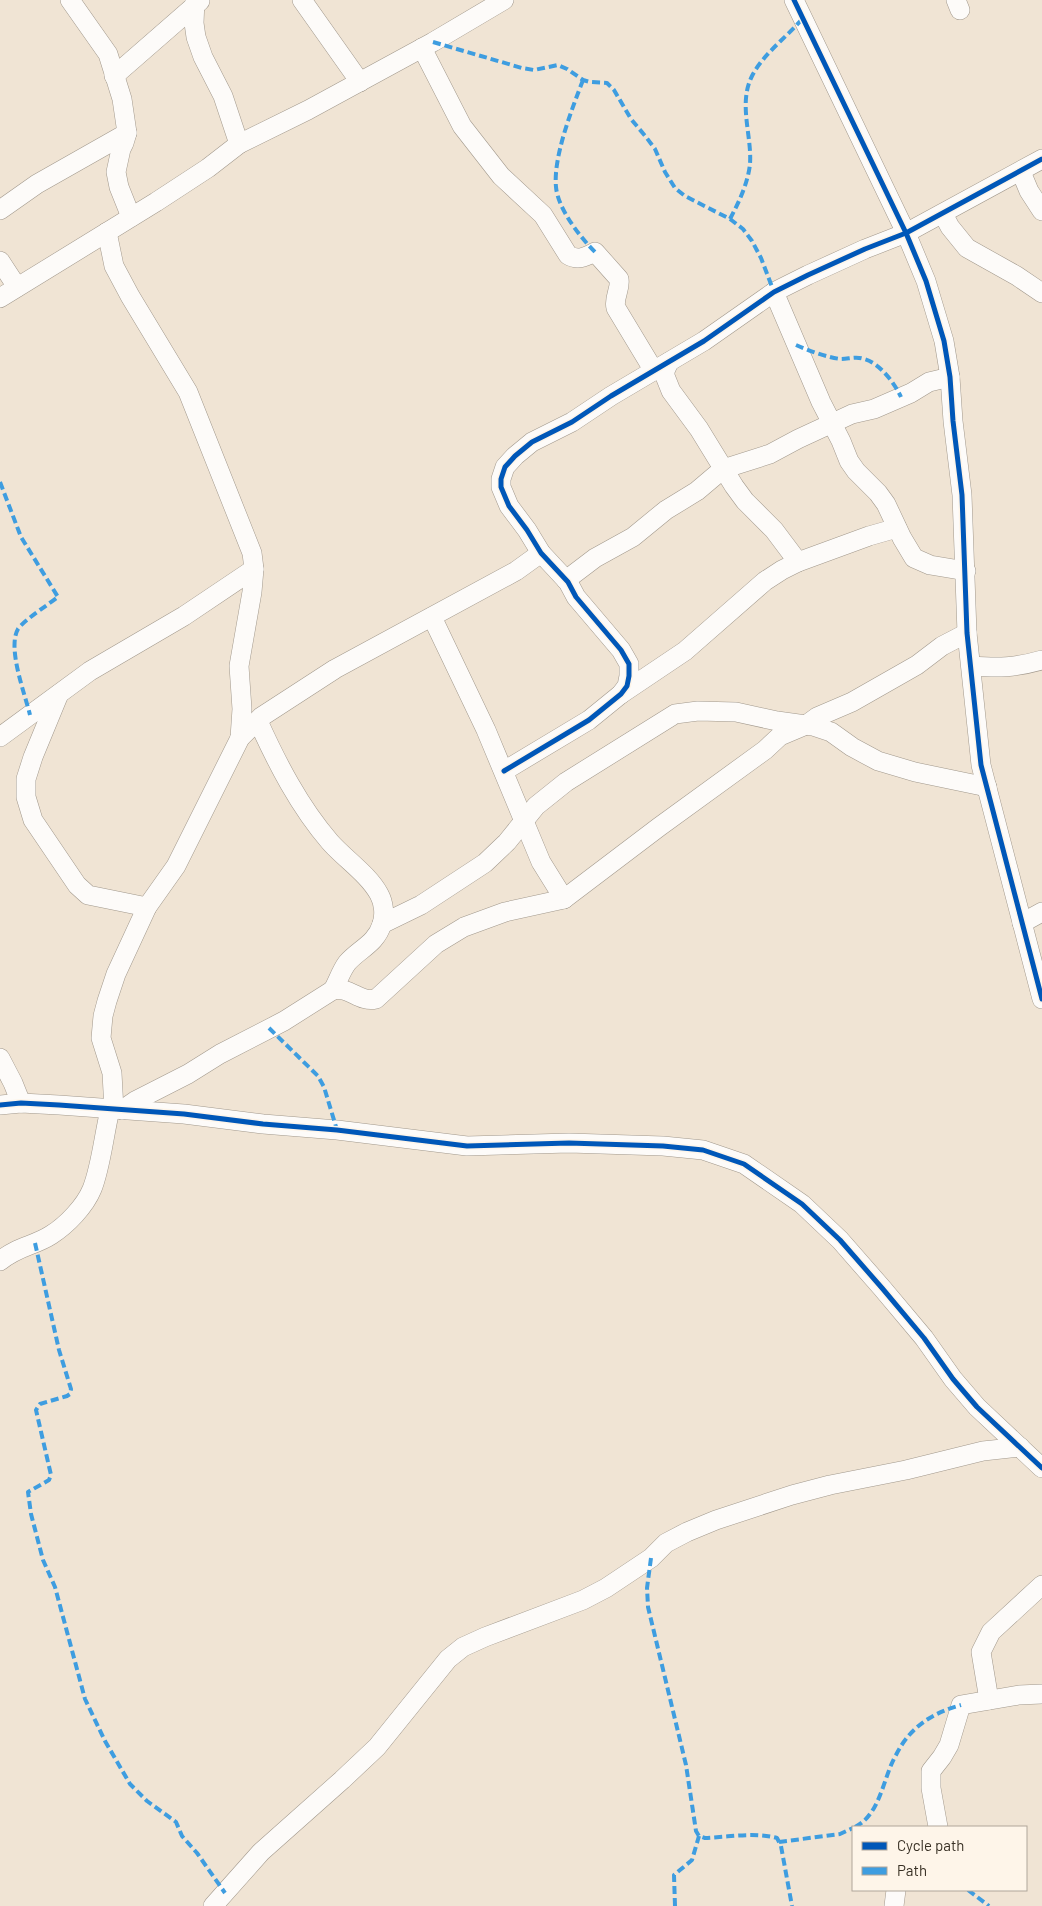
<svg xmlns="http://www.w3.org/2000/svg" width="1042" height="1906" font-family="Barlow,sans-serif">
<rect width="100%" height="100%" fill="#f0e4d4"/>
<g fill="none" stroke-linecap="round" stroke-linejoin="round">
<defs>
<g id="street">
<polyline points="70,0 108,54 122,99 127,133 124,143 121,149 116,172 119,187 131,217"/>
<polyline points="195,0 194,23 196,37 203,57 223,96 239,144"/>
<polyline points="302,0 360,82"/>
<polyline points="794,0 906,233 926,281 944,341 950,377 953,421 962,495 967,633 981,765 1042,999"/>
<polyline points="956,0 960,10"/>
<path d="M422,48L462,126L501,176L543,215L568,255C578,261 585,257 595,252L619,279C621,289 613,298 616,308L654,371"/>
<polyline points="114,76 200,1"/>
<polyline points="1021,172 1029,191 1042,211"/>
<polyline points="0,210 37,184 127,133"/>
<polyline points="943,214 950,227 967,248 1017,276 1042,293"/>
<polyline points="107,232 114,266 130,296 188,392 252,553 254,569 252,592 239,666 242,709 240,738"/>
<polyline points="0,261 17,287"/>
<polyline points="774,292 821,402 841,441 849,461 856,471 878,493 886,504 902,538 914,558 930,565 966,571"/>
<polyline points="0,298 156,202 208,168 239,144 308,110 433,42 504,0"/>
<polyline points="669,362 665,371 665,376 671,391 699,429 734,486 745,501 774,530 798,562"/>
<polyline points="566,580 595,558 633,537 666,510 697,491 723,469 770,454 798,439 852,414 874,409 911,393 929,382 950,377"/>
<polyline points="432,617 486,730 541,862 564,899"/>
<path d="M971,666C999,668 1014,668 1042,660"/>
<polyline points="59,694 33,757 26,779 26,797 33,820 77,885 88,895 147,907"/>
<polyline points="621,694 685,651 765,581 782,570 798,562 869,536 897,528"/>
<path d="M258,721C277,763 299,806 330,842C345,859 368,874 379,894C384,903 385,915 382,924C376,944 359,949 347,963C341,971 338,981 333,990"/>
<polyline points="0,737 90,671 184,616 254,569"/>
<polyline points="504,771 589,720 621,694 627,686 629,676 629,664 621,650 576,597 568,582 541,553 527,530 509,506 501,487 501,479 505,467 515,456 532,442 572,422 611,396 704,341 774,292 808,275 865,249 906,233 1042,159"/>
<polyline points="1022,923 1042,912"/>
<polyline points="382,924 421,905 485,863 507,842 536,806 566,782 675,714 698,711 736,712 777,721 813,726 831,732 852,747 878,761 915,772 987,787"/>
<polyline points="0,1058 13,1083 21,1103"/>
<polyline points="0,1105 21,1103 59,1105 184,1114 263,1124 337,1130 467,1146 569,1143 663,1146 703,1150 744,1164 802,1204 840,1240 882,1288 924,1338 953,1379 977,1407 1042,1468"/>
<polyline points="114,1110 112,1073 101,1038 103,1016 107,1001 116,974 147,907 176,866 240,738 261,717 335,669 516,571 541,553"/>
<path d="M122,1110L135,1101L188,1074L220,1054L284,1021L333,990C350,986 359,1003 376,999L436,944L464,927L505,912L564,899L659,827L765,750L780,736L806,725L817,717L852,702L917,665L942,646L967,633"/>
<path d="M0,1261C18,1246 34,1246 51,1235C67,1225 85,1206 92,1189C101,1167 104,1134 110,1110"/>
<polyline points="989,1700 981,1652 991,1632 1042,1585"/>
<polyline points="938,1827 931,1788 931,1771 942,1757 949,1745 961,1705 1019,1695 1042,1694"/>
<polyline points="213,1906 261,1852 342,1780 377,1747 448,1659 463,1647 485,1637 583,1600 606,1588 651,1558 666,1543 687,1532 716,1520 792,1495 830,1485 906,1470 983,1451 1020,1447"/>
<polyline points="894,1906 896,1890"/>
</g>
</defs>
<use href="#street" stroke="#a1988c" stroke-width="20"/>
<use href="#street" stroke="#fdfbf9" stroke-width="19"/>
<g stroke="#3e9de0" stroke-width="4" stroke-dasharray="8 4" stroke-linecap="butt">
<polyline points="433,42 522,68 534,70 558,65 567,69 583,80 590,82 607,83 614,90 631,119 646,137 655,149 665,172 675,188 685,196 730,219 743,229 752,241 761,258 774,292"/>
<path d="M583,80C572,109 553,157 556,187C558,209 580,237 595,252"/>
<path d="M730,219C739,202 748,183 750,164C752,135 738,104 752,76C763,54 787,37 803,18"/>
<path d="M796,345C807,350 829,358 841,359C849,359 856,356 864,359C880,363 895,384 901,397"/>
<path d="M0,482L21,537L58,597C49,604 23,621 18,629C7,648 25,694 30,715"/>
<polyline points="269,1028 318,1076 324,1087 337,1130"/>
<polyline points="35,1243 59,1350 71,1389 70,1394 67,1396 40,1404 36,1410 51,1475 49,1480 28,1492 31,1514 43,1560 55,1587 85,1699 105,1741 130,1784 147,1801 176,1822 182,1836 197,1853 225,1893"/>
<path d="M651,1558L647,1588L648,1607L686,1765L696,1831L699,1836L705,1838C729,1837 754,1832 777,1838L781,1846L792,1906"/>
<path d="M855,1827C881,1814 883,1777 896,1755C910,1727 932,1713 961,1705"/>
<polyline points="779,1842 840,1834 853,1828"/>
<polyline points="968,1890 989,1906"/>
<polyline points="675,1906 674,1875 692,1860 699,1836"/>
</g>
<defs>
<g id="cycleway">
<polyline points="794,0 906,233 926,281 944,341 950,377 953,421 962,495 967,633 981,765 1042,999"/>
<polyline points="504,771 589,720 621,694 627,686 629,676 629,664 621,650 576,597 568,582 541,553 527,530 509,506 501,487 501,479 505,467 515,456 532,442 572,422 611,396 704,341 774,292 808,275 865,249 906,233 1042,159"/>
<polyline points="0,1105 21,1103 59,1105 184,1114 263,1124 337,1130 467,1146 569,1143 663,1146 703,1150 744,1164 802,1204 840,1240 882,1288 924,1338 953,1379 977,1407 1042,1468"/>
</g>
</defs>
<use href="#cycleway" stroke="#fef5e9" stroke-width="8"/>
<use href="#cycleway" stroke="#0057b8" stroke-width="5"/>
</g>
<rect x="852" y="1826" width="175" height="65" fill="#fef5e9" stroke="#afa69a"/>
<rect x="862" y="1842" width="25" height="8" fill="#0057b8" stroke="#afa69a"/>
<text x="897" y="1851" font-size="15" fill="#383024">Cycle path</text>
<rect x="862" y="1867" width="25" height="8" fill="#3e9de0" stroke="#afa69a"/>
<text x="897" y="1876" font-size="15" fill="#383024">Path</text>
</svg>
